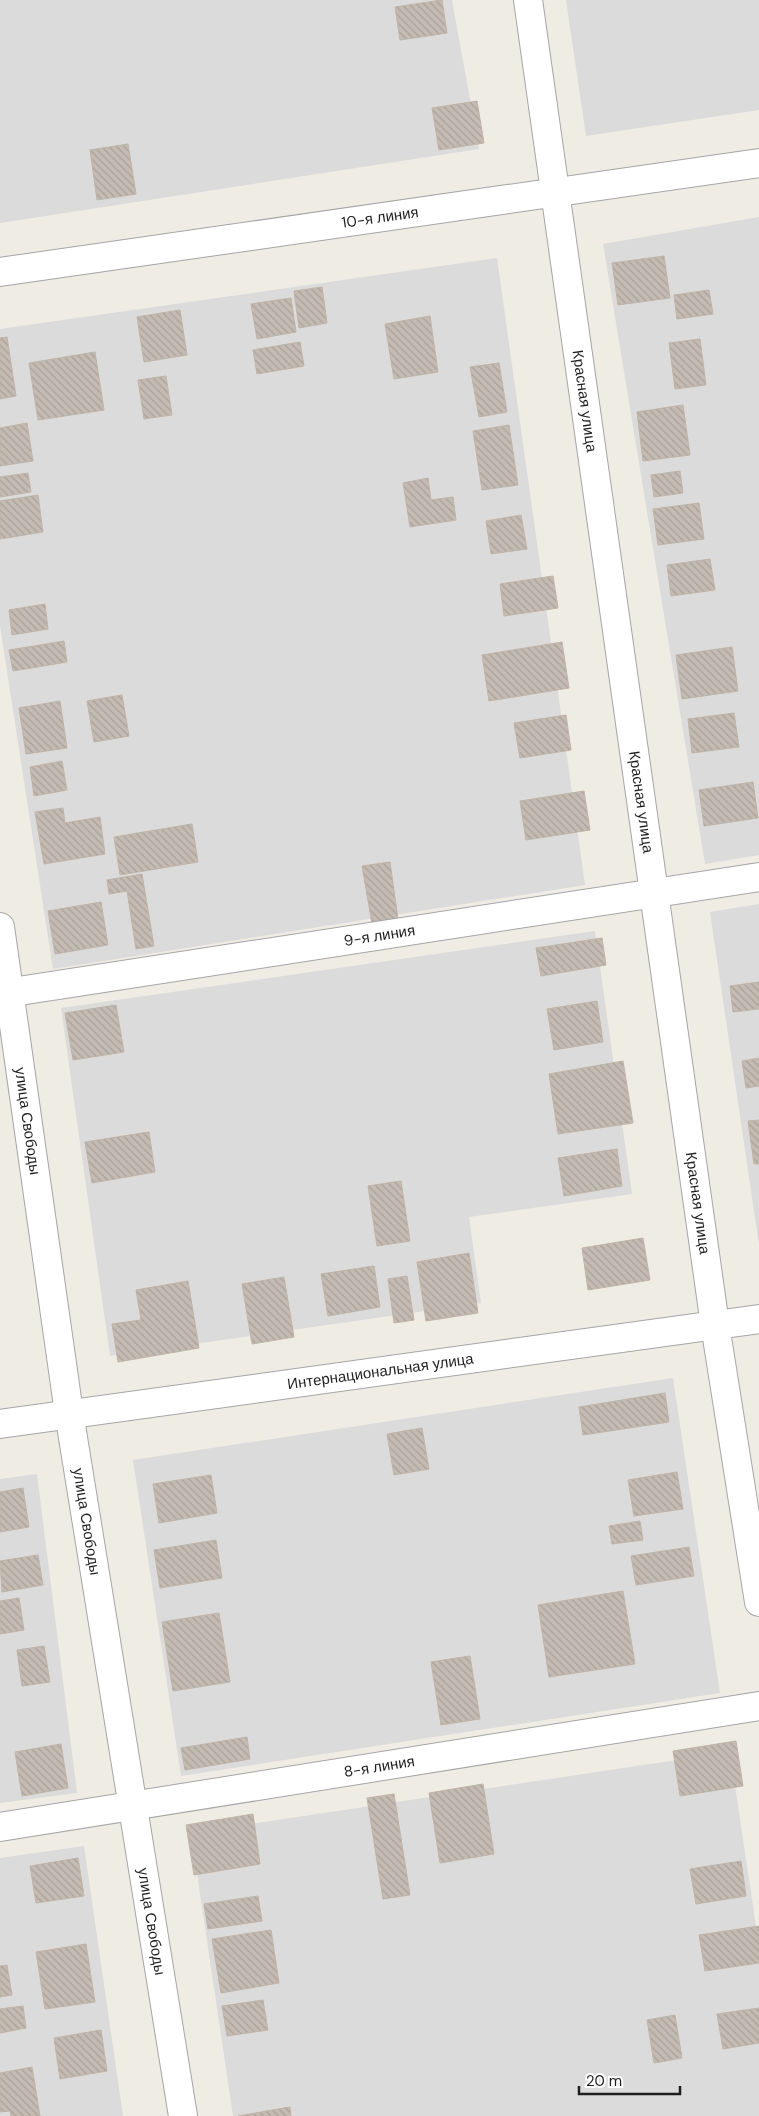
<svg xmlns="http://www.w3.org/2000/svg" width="759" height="2116" font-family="'DM Sans',sans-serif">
<defs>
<pattern id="building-back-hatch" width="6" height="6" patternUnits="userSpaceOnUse" patternTransform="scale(1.25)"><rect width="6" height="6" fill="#c4bbb3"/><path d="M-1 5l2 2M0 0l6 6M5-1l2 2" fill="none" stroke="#a8a09a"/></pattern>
</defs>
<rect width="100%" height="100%" fill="#efece4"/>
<g fill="#dcdbdb">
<polygon points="0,0 452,0 479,149 0,223"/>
<polygon points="566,0 759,0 759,110 586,136"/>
<polygon points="759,217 759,855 705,864 603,244"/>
<polygon points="497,258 585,885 53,969 0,626 0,329"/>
<polygon points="759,904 759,1245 710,912"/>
<polygon points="595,931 632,1194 469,1217 481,1303 110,1356 61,1008"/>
<polygon points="673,1378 720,1693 181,1776 133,1460"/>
<polygon points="37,1474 77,1793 0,1803 0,1479"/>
<polygon points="730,1752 759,1946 759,2116 233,2116 191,1833"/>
<polygon points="84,1846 123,2116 0,2116 0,1858"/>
</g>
<g fill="url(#building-back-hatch)" stroke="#c1b3a6">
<polygon points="442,0 447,33 400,40 395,7"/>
<polygon points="477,101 484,143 439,150 432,108"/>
<polygon points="128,144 136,194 97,200 90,150"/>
<polygon points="664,256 670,298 618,305 612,263"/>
<polygon points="322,287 327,323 299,328 294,291"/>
<polygon points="709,290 713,314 677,319 674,295"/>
<polygon points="291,298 296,332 257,339 251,304"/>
<polygon points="180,310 187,355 144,362 137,317"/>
<polygon points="430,316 438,372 394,379 385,324"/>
<polygon points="7,337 16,396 0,399 0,338"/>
<polygon points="700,339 706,385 675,389 669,343"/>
<polygon points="300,342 304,366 257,374 253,350"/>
<polygon points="95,352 104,410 38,420 29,363"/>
<polygon points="499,363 507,412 479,417 470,367"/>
<polygon points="166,376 172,415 144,419 138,380"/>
<polygon points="683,405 690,455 643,461 637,412"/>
<polygon points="27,423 33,461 0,466 0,428"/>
<polygon points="509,425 518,485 482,490 473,431"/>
<polygon points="680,471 683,493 654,497 651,475"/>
<polygon points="28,473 31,492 0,497 0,477"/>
<polygon points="428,478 431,500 453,497 456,520 410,527 403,483"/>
<polygon points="38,495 43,532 0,539 0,501"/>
<polygon points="699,503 704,539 658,545 653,509"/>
<polygon points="521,515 527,549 491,554 486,521"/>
<polygon points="710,559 715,590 671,596 667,565"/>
<polygon points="553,576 558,608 504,616 500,584"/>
<polygon points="45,604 48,629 12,635 9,610"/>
<polygon points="64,641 67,662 13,671 9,650"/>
<polygon points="562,642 569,688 489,701 482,655"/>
<polygon points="732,647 738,691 682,699 676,655"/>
<polygon points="122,695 129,736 94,742 87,701"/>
<polygon points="60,701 67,748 26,754 19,708"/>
<polygon points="734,713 739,747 692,753 688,719"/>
<polygon points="566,715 571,750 520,758 514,723"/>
<polygon points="62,761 67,790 34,796 30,767"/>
<polygon points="753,782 758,818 704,826 699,790"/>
<polygon points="584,791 590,830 526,840 520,801"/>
<polygon points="63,808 65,823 100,817 105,854 44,864 35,812"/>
<polygon points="192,824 198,862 120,875 114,837"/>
<polygon points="390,862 398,919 372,924 362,866"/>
<polygon points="142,874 154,946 136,949 127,891 109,894 107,880"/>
<polygon points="101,902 108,945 55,954 48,911"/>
<polygon points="602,938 606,965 541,976 536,948"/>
<polygon points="759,982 759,1009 733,1012 730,986"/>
<polygon points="597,1001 603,1042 554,1050 547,1009"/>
<polygon points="116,1005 124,1052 73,1060 65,1013"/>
<polygon points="759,1058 759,1086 746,1088 742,1061"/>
<polygon points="623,1061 633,1123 558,1134 549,1074"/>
<polygon points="759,1120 759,1164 754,1164 748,1121"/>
<polygon points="149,1132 155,1172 92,1183 85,1142"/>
<polygon points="617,1149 622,1186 564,1196 558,1158"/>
<polygon points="401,1181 410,1241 377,1246 368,1186"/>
<polygon points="643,1238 650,1280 588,1290 582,1248"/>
<polygon points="469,1253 478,1313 426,1321 417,1262"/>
<polygon points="374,1266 380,1307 328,1316 321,1274"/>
<polygon points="407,1276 414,1320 394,1323 388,1279"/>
<polygon points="284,1277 294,1337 252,1344 242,1284"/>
<polygon points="188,1281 199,1348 118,1362 112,1324 141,1320 136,1290"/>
<polygon points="665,1393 669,1422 583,1435 579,1407"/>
<polygon points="422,1428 429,1469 394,1475 387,1434"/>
<polygon points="677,1472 683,1509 634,1516 628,1480"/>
<polygon points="211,1475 217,1513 159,1523 153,1484"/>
<polygon points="23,1488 29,1527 0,1532 0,1492"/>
<polygon points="640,1521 643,1540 612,1544 609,1526"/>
<polygon points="216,1540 222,1578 160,1588 154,1550"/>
<polygon points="689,1547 694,1576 636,1585 631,1556"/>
<polygon points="38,1555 43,1585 2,1592 0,1561"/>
<polygon points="623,1591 635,1664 549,1677 538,1605"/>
<polygon points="19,1598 24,1630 0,1634 0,1601"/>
<polygon points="219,1613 230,1682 173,1691 162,1622"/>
<polygon points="44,1646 50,1682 22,1686 17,1650"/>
<polygon points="470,1656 480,1719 441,1725 431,1662"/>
<polygon points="247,1737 250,1759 185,1770 181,1748"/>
<polygon points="736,1741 743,1786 680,1796 673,1751"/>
<polygon points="61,1744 68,1788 22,1796 15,1752"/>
<polygon points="483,1784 494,1854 440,1863 429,1793"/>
<polygon points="394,1794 410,1895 383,1899 367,1798"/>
<polygon points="253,1814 260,1864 194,1875 186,1825"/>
<polygon points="78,1858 84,1896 36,1903 30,1866"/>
<polygon points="741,1861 746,1896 696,1904 690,1869"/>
<polygon points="258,1896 262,1921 208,1929 204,1904"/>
<polygon points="759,1926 759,1963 705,1971 699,1935"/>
<polygon points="271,1930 279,1983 221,1993 212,1939"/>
<polygon points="86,1944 95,2002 45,2009 36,1952"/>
<polygon points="7,1965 12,1995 0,1997 0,1966"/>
<polygon points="263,2000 268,2030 227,2036 222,2006"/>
<polygon points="23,2006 26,2028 0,2033 0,2009"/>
<polygon points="759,2008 759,2043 723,2049 717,2014"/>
<polygon points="675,2015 682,2058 654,2063 647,2020"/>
<polygon points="101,2030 107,2071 60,2079 54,2038"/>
<polygon points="32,2067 40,2116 11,2116 10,2111 0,2112 0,2073"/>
<polygon points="290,2107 291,2116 238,2116"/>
</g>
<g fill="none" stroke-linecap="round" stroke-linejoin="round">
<defs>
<g id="minor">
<path id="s1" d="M528,0L715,1325L759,1602"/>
<path id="s2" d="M0,272L759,163"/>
<path id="s3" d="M0,927L69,1413L183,2116"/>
<path id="s4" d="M0,994L759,877"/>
<path id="s5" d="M0,1424L759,1319"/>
<path id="s6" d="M0,1827L759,1706"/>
</g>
</defs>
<use href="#minor" stroke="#a5a5a5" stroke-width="30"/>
<use href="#minor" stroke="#fff" stroke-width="28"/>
</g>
<g text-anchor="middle" stroke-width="4" stroke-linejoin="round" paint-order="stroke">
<g font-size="15" fill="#1e1e1e" stroke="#fff">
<text dy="5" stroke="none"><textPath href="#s2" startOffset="384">10-я линия</textPath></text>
<text dy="5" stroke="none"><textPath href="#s1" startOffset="405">Красная улица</textPath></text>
<text dy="5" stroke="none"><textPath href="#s1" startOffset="810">Красная улица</textPath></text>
<text dy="5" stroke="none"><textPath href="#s4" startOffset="384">9-я линия</textPath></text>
<text dy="5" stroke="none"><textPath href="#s3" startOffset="196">улица Свободы</textPath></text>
<text dy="5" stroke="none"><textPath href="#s1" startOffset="1215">Красная улица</textPath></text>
<text dy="5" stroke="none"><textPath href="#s5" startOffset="384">Интернациональная улица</textPath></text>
<text dy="5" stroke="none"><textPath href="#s3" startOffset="601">улица Свободы</textPath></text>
<text dy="5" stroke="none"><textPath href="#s6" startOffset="384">8-я линия</textPath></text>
<text dy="5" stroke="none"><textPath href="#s3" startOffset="1006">улица Свободы</textPath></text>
</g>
</g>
<path d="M579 2086v8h101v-8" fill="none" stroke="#1e1e1e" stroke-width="2.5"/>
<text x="586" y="2086" font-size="15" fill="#1e1e1e" stroke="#ffffff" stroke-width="4" paint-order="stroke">20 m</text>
</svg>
